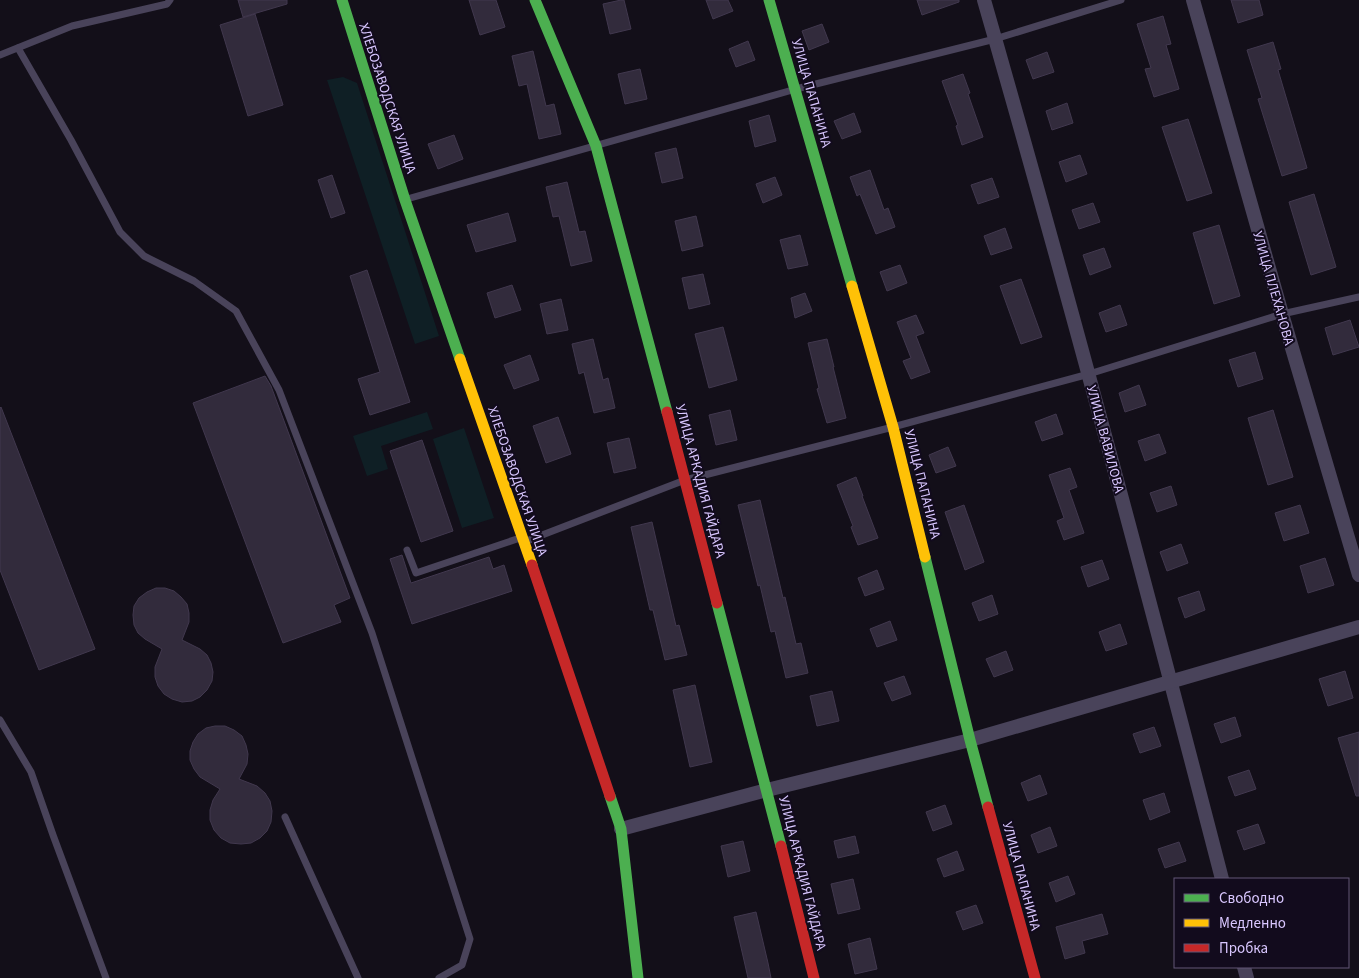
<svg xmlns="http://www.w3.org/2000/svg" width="1359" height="978" font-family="'Source Sans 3',sans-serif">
<rect width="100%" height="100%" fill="#130f19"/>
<g fill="#0f1f25">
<polygon points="343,77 357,83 439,336 415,344 327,80"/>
<polygon points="427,412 433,429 381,446 388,469 367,476 353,436"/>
<polygon points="464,428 494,518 462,528 433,439"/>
</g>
<g fill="#322b3c" stroke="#41384e">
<polygon points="238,0 287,0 287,4 243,17"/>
<polygon points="469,0 496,0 505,27 480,35"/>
<polygon points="621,0 624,0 631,29 610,34 603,4"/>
<polygon points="706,0 728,0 733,11 713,19"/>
<polygon points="917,0 959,0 959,2 922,15"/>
<polygon points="1231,0 1259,0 1263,15 1238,23"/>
<polygon points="255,14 283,105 248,116 220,25"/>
<polygon points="1163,16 1171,44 1166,45 1179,89 1154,97 1145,69 1151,68 1137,24"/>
<polygon points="822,24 829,42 809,50 802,31"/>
<polygon points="748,41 755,60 736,67 729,49"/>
<polygon points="1273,42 1281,69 1278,70 1307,168 1282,176 1258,99 1262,98 1247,50"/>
<polygon points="533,51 546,106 554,104 561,134 539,139 527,84 519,86 512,56"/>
<polygon points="1047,52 1054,72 1033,79 1026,60"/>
<polygon points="640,69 647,99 625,104 618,74"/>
<polygon points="963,74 970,93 968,94 983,137 962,145 956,126 958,125 942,81"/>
<polygon points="1067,103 1073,123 1052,130 1046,111"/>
<polygon points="854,113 861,132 842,139 834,121"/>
<polygon points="769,115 776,141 755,147 749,121"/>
<polygon points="1188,119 1212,193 1187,201 1162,127"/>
<polygon points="454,135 463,159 438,169 428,144"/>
<polygon points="676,148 683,178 662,183 655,153"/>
<polygon points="1080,155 1087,174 1066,182 1059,162"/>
<polygon points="870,170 884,210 888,208 895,227 876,234 860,194 857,196 850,177"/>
<polygon points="332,175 345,213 331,218 318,180"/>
<polygon points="775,177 782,195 763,203 756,184"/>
<polygon points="992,178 999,197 978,204 971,185"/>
<polygon points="567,182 579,232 585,231 592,261 571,266 559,216 553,217 546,187"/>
<polygon points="1314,194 1336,267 1311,275 1289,202"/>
<polygon points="1093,203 1100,222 1079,229 1072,210"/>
<polygon points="508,213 516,241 476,252 467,225"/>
<polygon points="696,216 703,246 682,251 675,221"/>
<polygon points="1219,225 1240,296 1214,304 1193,233"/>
<polygon points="1005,228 1012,248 991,255 984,236"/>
<polygon points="800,235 808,265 788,269 780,240"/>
<polygon points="1104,248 1111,267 1090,275 1083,255"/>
<polygon points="900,265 907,283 887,291 880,272"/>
<polygon points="367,270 410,402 370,415 358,379 380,372 350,276"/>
<polygon points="703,274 710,304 689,309 682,278"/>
<polygon points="1021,279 1042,337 1021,344 1000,286"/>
<polygon points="512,285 521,310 495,318 487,293"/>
<polygon points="805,293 812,311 795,318 791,298"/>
<polygon points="561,299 568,330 547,334 540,304"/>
<polygon points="1120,305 1127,325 1106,332 1099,313"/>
<polygon points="916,315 924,333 916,336 930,372 911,379 903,361 911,358 897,322"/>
<polygon points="1350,320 1359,347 1333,355 1325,328"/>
<polygon points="723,327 737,380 709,388 695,334"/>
<polygon points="593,339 603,380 608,378 615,408 594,413 584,372 579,374 572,344"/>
<polygon points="827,339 834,367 833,367 846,418 827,423 817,389 819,388 808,343"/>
<polygon points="1255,352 1263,379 1238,387 1229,360"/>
<polygon points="530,355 539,380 514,389 504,365"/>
<polygon points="265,376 271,386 350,598 334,605 341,622 283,643 193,403"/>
<polygon points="1139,385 1146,405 1125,412 1119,393"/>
<polygon points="1,407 95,649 39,670 0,570 0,408"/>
<polygon points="730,410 737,440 716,445 709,415"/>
<polygon points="1273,410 1293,477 1268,485 1248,418"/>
<polygon points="1056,414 1063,434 1042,441 1035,422"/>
<polygon points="558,417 571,454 546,463 533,426"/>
<polygon points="1159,434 1166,453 1145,461 1138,441"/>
<polygon points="629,438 636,468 614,473 607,443"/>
<polygon points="422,440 453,531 421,542 390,451"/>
<polygon points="948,447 956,466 936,473 929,455"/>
<polygon points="1070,468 1077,487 1069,490 1084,533 1064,540 1057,521 1064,518 1049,475"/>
<polygon points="856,477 863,496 862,496 878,538 858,545 851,527 853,526 837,485"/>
<polygon points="1171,486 1177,505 1157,512 1150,493"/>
<polygon points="760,500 783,598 785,597 796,644 801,643 808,673 786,678 775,631 771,632 760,585 758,586 738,505"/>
<polygon points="964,505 984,562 965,570 945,512"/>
<polygon points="1300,505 1309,533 1284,541 1275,513"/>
<polygon points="652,522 676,626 679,625 687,655 665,660 653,610 650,610 631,527"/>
<polygon points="1181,544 1188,563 1167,571 1160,552"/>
<polygon points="402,555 411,583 489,557 493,569 504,565 512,591 412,624 390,559"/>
<polygon points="1325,558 1334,585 1308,593 1300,566"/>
<polygon points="1102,560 1109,579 1088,587 1081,567"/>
<polygon points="877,570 884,589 865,596 858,578"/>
<polygon points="156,588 165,588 174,591 181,597 187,604 189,613 189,622 182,640 200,649 207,655 211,663 213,672 212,681 207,690 200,697 192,701 182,702 172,699 164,694 158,686 155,677 155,667 162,649 145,639 138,633 134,625 133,615 134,606 139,598 147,592"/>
<polygon points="1199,591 1205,610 1185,618 1178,598"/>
<polygon points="992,595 998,614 979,621 972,603"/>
<polygon points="890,621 897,640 877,647 870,629"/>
<polygon points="1120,624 1127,644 1106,651 1099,632"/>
<polygon points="1006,651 1013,670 994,677 986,659"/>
<polygon points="1345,671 1353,698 1328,706 1319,679"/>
<polygon points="904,676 911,694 892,701 884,683"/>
<polygon points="695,685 712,762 690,767 673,690"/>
<polygon points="832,691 839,721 817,726 810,696"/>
<polygon points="1235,717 1241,736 1221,743 1214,724"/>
<polygon points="215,726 225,726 234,730 242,736 246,745 248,754 247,764 239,779 257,786 265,793 270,801 272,811 271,822 267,831 260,838 251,843 241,844 230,843 221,838 214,830 210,820 210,810 213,800 220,789 200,777 194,769 190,760 190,751 193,742 198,734 206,728"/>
<polygon points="1154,727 1161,746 1140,753 1133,734"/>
<polygon points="1359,732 1359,796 1356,796 1338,738"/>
<polygon points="1249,770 1256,789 1235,796 1228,777"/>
<polygon points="1040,775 1047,794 1028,801 1021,783"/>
<polygon points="1164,793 1170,812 1150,820 1143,800"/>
<polygon points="945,805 952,824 933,831 926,812"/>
<polygon points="1258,824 1265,843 1244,850 1237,831"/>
<polygon points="1050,827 1057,846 1038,853 1031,835"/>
<polygon points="855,836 859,853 838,858 834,841"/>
<polygon points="743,841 750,871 728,877 721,846"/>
<polygon points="1179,842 1186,861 1165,868 1158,849"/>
<polygon points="957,851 964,870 944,877 937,859"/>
<polygon points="1068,876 1075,894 1056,902 1049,883"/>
<polygon points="853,879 860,909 838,914 831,884"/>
<polygon points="976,905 983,923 963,930 956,912"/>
<polygon points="756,912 768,963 771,978 748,978 743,956 734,917"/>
<polygon points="1102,914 1108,934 1082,941 1085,953 1065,959 1056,927"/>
<polygon points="870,938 877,969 855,974 848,944"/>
</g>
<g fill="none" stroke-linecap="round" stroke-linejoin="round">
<g stroke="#49435a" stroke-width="7">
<polyline points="18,48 71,140 120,232 144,256 194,281 236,311 279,390 372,633 470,939 462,965 439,978"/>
<polyline points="0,55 72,26 167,4 170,0"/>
<polyline points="407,199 796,89 995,39 1121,0"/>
<polyline points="524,542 685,480 893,427 1089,374 1282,314 1359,297"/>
<polyline points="407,550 416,573 520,538"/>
<polyline points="0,720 31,772 53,835 106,978"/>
<polyline points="285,817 358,978"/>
</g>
<g stroke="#49435a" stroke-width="14">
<path d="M984,0C1068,292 1146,585 1222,879"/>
<polyline points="1193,0 1282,314 1359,575"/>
<polyline points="621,829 767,790 970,740 1359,627"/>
<polyline points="1244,967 1247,978"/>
</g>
<g stroke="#4caf50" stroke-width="11">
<polyline points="342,0 405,200 460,359"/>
<polyline points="535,0 596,146 667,412"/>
<polyline points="769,0 852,286"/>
<polyline points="925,557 970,740 988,807"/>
<polyline points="717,603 781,846"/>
<polyline points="610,796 621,829 638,978"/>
</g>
<g stroke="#ffc107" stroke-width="11">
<polyline points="852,286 893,427 925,557"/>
<polyline points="460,359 532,565"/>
</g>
<g stroke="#c62828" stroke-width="11">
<polyline points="667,412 717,603"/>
<polyline points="532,565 610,796"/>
<polyline points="988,807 1035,978"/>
<polyline points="781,846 814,978"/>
</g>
</g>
<g text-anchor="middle" stroke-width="4" stroke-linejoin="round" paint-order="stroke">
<g font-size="14" fill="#d9c7ff" stroke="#120b1d">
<text transform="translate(812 93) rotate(74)" y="5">УЛИЦА ПАПАНИНА</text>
<text transform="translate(388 98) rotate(72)" y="5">ХЛЕБОЗАВОДСКАЯ УЛИЦА</text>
<text transform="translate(1274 288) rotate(74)" y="5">УЛИЦА ПЛЕХАНОВА</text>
<text transform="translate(1106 439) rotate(75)" y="5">УЛИЦА ВАВИЛОВА</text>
<text transform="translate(518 481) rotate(71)" y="5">ХЛЕБОЗАВОДСКАЯ УЛИЦА</text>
<text transform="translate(701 481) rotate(75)" y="5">УЛИЦА АРКАДИЯ ГАЙДАРА</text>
<text transform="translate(923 484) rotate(76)" y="5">УЛИЦА ПАПАНИНА</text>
<text transform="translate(803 873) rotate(76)" y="5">УЛИЦА АРКАДИЯ ГАЙДАРА</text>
<text transform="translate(1022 876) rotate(75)" y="5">УЛИЦА ПАПАНИНА</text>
</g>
</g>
<rect x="1174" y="878" width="175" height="90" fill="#120b1d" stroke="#625677"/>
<rect x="1184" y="894" width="25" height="8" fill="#4caf50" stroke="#625677"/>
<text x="1219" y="903" font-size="15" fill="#d9c7ff">Свободно</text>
<rect x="1184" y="919" width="25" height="8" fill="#ffc107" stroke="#625677"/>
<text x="1219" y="928" font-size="15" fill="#d9c7ff">Медленно</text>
<rect x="1184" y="944" width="25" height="8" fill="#c62828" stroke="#625677"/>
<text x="1219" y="953" font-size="15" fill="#d9c7ff">Пробка</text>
</svg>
